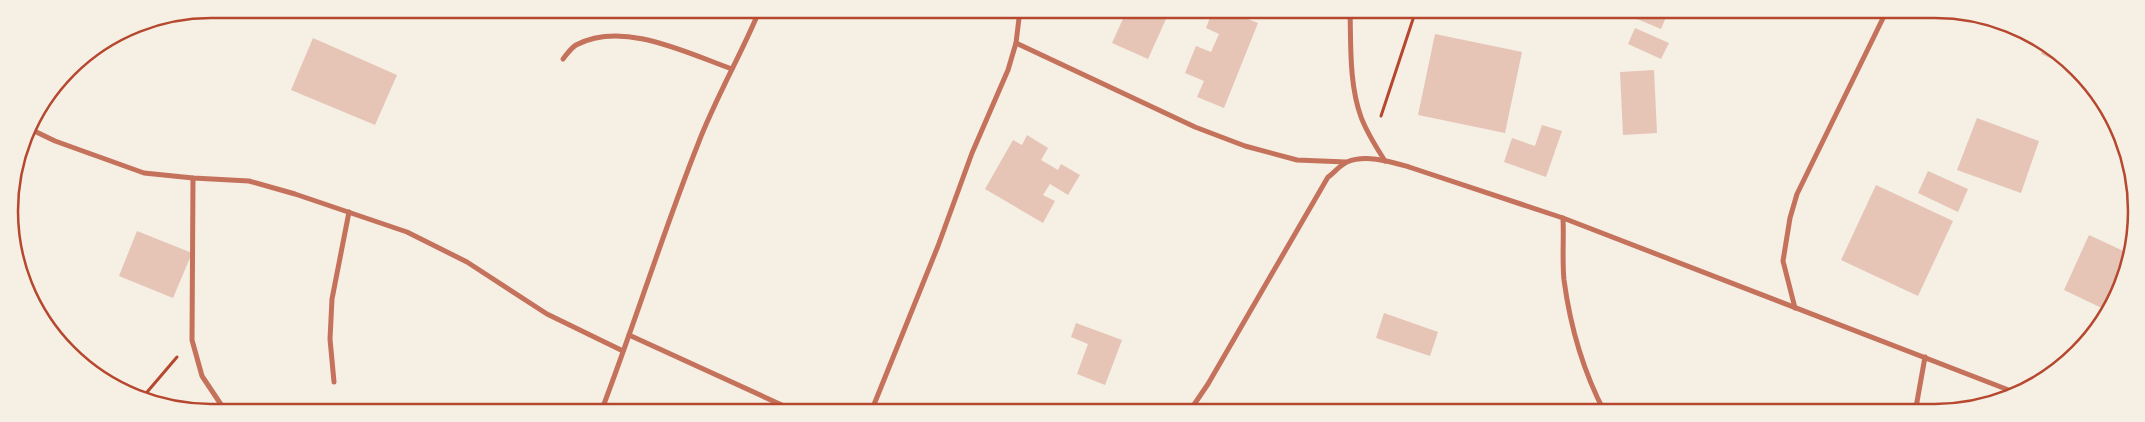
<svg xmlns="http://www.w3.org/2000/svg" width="2145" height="422" font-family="'Titillium Web',sans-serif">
<rect width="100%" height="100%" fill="#f6efe4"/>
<g fill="#e6c5b7">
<polygon points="1127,10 1170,10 1148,59 1112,43"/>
<polygon points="1641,10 1669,10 1661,29 1637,19"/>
<polygon points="1212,12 1227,19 1230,12 1258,23 1224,108 1197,97 1204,81 1185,73 1196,46 1211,52 1219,34 1206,28"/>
<polygon points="1635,28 1669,43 1661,59 1628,44"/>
<polygon points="1435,34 1522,52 1505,133 1418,115"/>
<polygon points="313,38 397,75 375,125 291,90"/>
<polygon points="2045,45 2072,68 2071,68 2041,54"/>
<polygon points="1654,70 1657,133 1623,135 1620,72"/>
<polygon points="1977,118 2039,141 2021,193 1957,170"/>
<polygon points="1542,125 1562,131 1546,177 1504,162 1512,138 1535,146"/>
<polygon points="1027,135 1048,148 1041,160 1058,170 1061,164 1080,175 1068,195 1050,184 1043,195 1055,201 1043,223 985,189 1013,140 1022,145"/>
<polygon points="1928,171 1968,189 1958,212 1918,193"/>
<polygon points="1876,185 1953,221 1918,296 1841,260"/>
<polygon points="137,231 192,253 173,298 119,276"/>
<polygon points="2089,235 2130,254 2116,300 2108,311 2064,290"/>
<polygon points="1384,313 1438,332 1430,356 1376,338"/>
<polygon points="1076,323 1122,340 1105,385 1077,374 1088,344 1071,337"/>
</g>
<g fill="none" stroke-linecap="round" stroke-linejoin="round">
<g stroke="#b5482f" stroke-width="3">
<polyline points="1381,116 1416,10"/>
<polyline points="142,398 177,357"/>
</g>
<g stroke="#c5725c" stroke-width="5">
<path d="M1350,10C1351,44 1349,84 1361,117C1367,133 1376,147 1385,161"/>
<polyline points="1016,43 1195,127 1245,146 1297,160 1346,162"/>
<path d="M563,59C567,54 571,48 576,45C623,20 687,53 732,69"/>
<polyline points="28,128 55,141 144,173 193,178 249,181 295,194 407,232 467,262 547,314 623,351"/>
<polyline points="193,178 192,340 202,376 222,406 227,412"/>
<path d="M1563,218C1564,239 1562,260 1564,280C1570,325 1584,373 1605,413"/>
<polyline points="1795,308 1783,261 1790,218 1797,194 1887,10"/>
<polyline points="629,335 784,406 815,412"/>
<polyline points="334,382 330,339 332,299 349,212"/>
<path d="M601,412C635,323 663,232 698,144C716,97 741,55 760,9"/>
<polyline points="871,412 938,246 972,153 1008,70 1016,43 1020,10"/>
<polyline points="1070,412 1085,408 1100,412"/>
<path d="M1189,412L1208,384L1328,177C1334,173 1340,165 1347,162C1366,154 1391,162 1409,167L1563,218L2019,394"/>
<polyline points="1915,413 1925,357"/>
</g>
</g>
<path d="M0 0H2145V422H0ZM211 18H1935A193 193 0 0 1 2128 211V211A193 193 0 0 1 1935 404H211A193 193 0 0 1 18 211V211A193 193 0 0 1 211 18Z" fill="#f6efe4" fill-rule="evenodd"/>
<path fill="none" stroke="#b5482f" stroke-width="2.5" d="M211 18H1935A193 193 0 0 1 2128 211V211A193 193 0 0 1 1935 404H211A193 193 0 0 1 18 211V211A193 193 0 0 1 211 18Z"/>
</svg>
